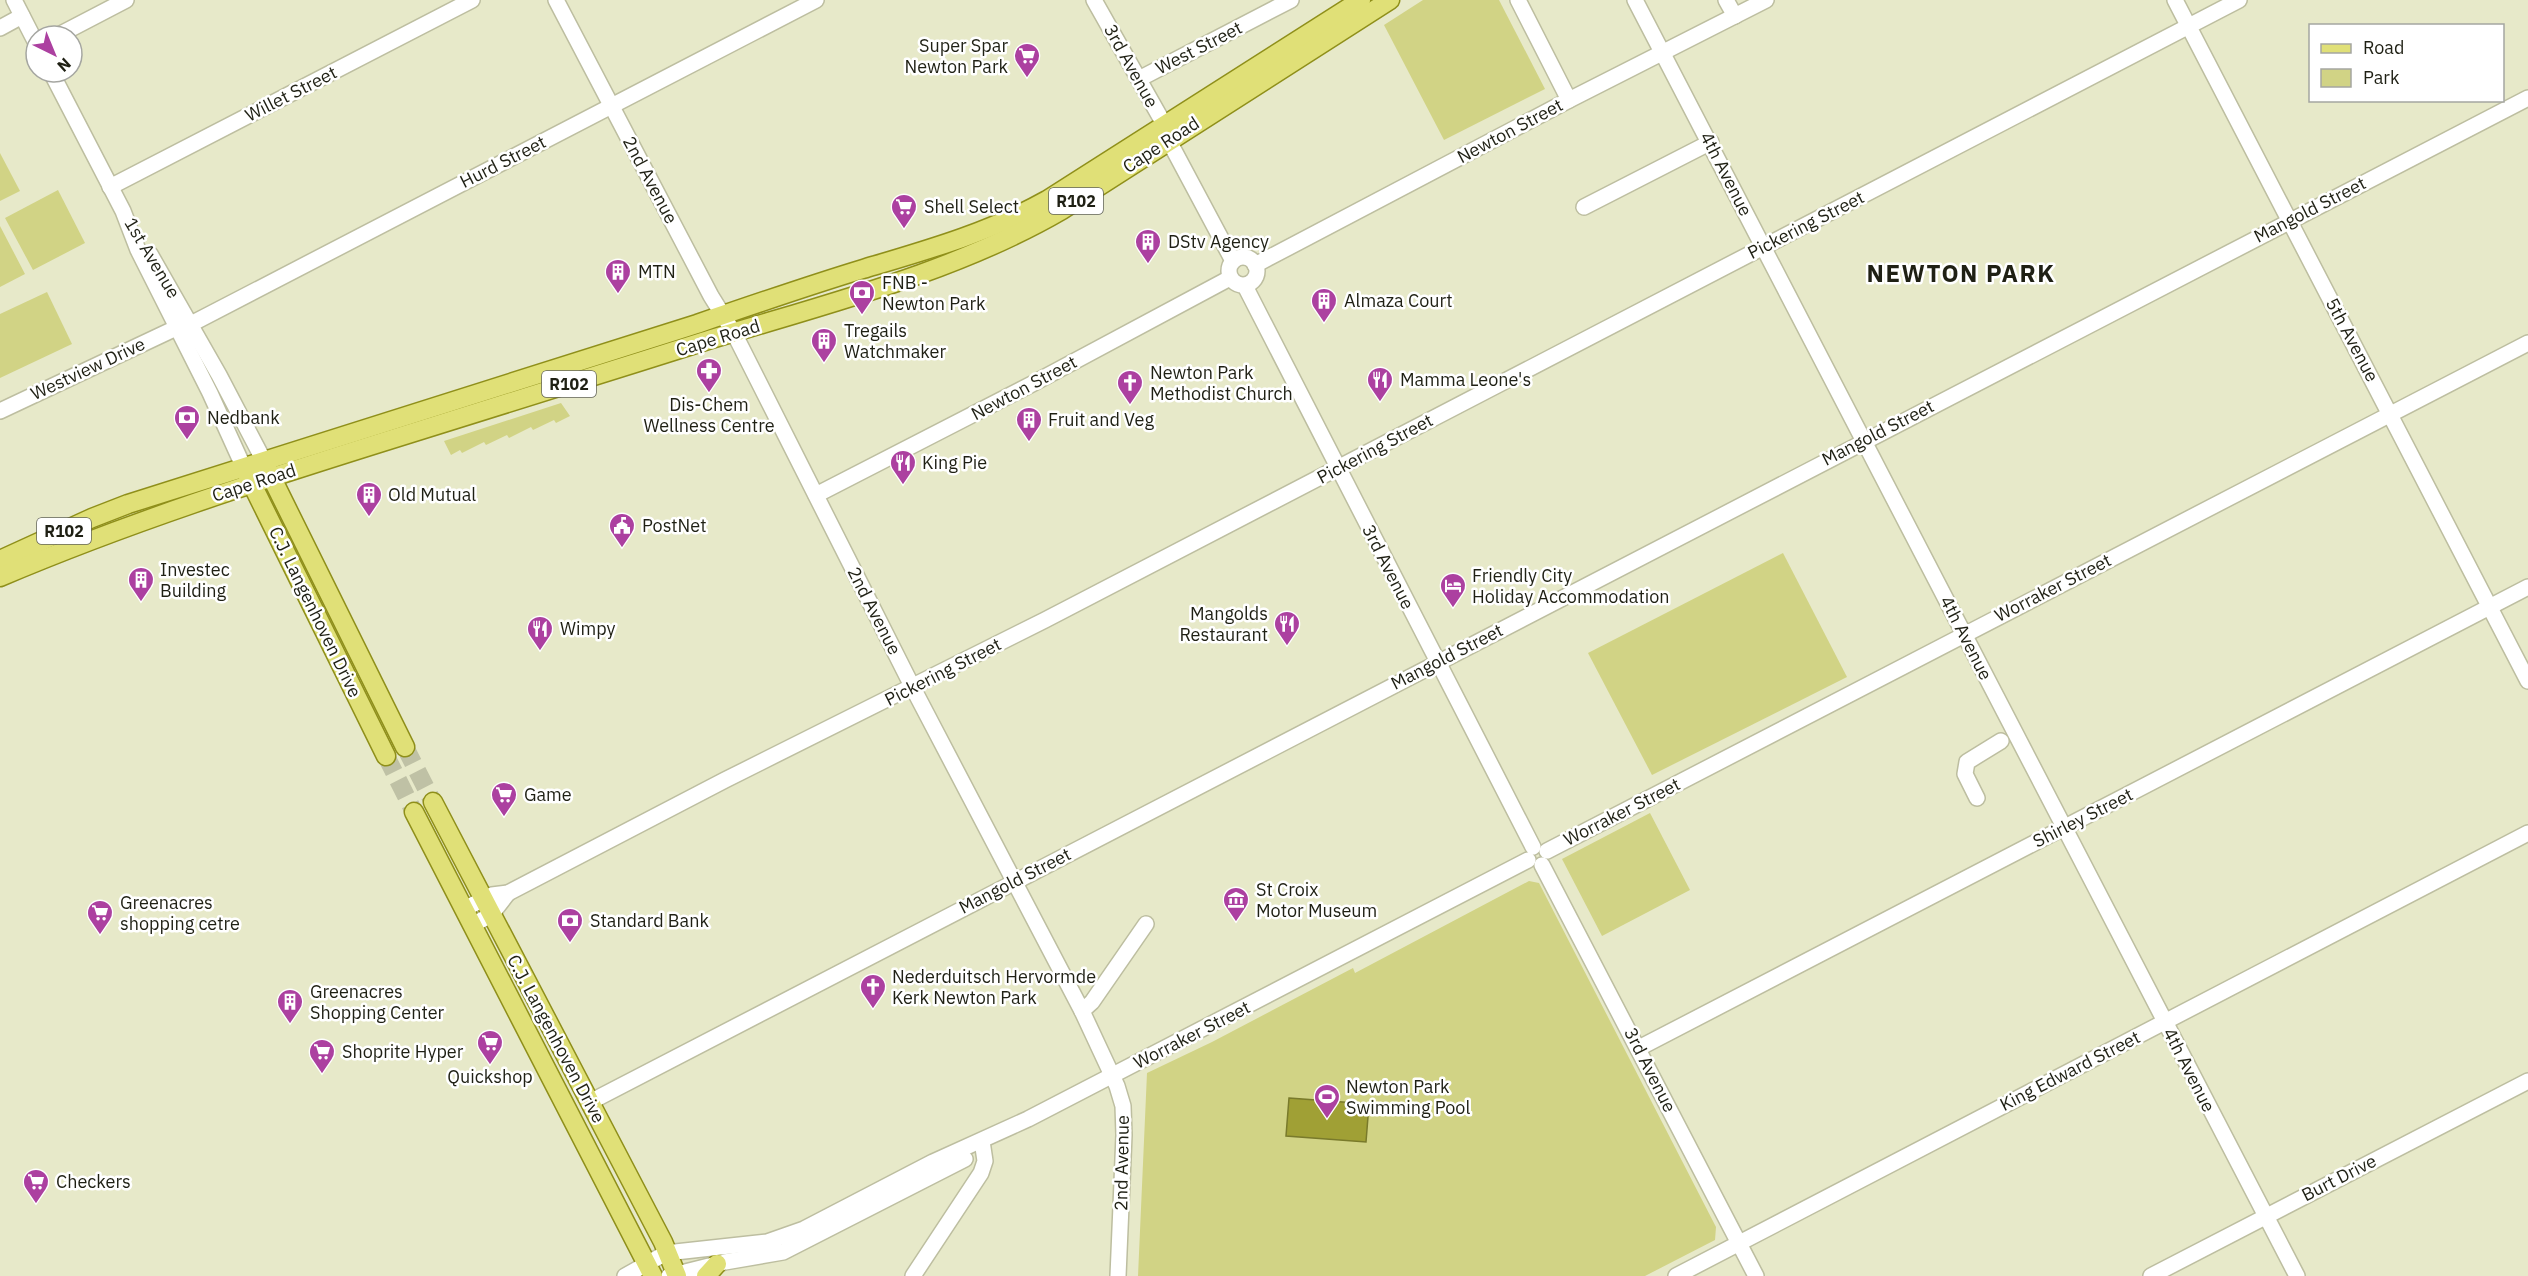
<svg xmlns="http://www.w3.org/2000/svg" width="2528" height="1276" font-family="'IBM Plex Sans',sans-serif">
<rect width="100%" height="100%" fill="#e7e9c9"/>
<g fill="#d1d385">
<polygon points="1423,0 1499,0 1545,89 1444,140 1384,25"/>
<polygon points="0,153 20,191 0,201"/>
<polygon points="58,190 85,243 33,270 5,218"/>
<polygon points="0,226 25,274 0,287"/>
<polygon points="47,292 72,344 0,378 0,314"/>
<polygon points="561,403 570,416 556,423 554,420 533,430 531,427 509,438 507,435 486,445 484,442 462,453 460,450 451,455 444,441"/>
<polygon points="1783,553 1847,677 1652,775 1588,653"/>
<polygon points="1650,813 1690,890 1602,936 1562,859"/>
<polygon points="1529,881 1539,883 1716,1227 1715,1240 1645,1276 1138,1276 1147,1073 1212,1042 1353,968 1355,973"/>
</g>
<polygon fill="#a0a035" stroke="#797a2b" stroke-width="1.5" points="1289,1098 1369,1104 1366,1142 1286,1136"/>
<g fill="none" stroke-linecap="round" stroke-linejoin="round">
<g stroke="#bfc1a5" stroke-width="18" stroke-dasharray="18 9" stroke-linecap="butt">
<polyline points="405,747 433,802"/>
<polyline points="386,756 414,812"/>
</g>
<defs>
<g id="minor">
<polyline points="14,0 36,43"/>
<polyline points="556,0 711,296 734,333 913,688 1082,1011 1117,1086 1123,1106 1124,1135 1118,1276"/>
<polyline points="1094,0 1164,124 1169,141 1233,261"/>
<polyline points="1518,0 1569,100"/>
<polyline points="1635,0 2297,1276"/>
<polyline points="1726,0 1735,16"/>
<polyline points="2175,0 2528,681"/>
<polyline points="0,28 22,16"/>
<polyline points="57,36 126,0"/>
<polyline points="51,72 123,211 138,250 210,393 244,468"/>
<polyline points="1139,79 1291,0"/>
<polyline points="110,187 472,0"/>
<polyline points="1584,207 1711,142"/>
<polyline points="150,254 219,375 264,461"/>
<circle cx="1243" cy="271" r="14"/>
<polyline points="1255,265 1569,100 1766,0"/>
<polyline points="1245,286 1533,847"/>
<polyline points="191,324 816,0"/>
<polyline points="0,411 176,328"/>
<polyline points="816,495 1032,384 1230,278"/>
<polyline points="1977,798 1965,774 1967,762 2001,741"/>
<polyline points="1547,851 2528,343"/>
<polyline points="1542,865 1756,1276"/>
<polyline points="464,909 492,895 508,893 725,780 1045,620 2239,0"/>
<polyline points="472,925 491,915 508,893"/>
<polyline points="1082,1011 1092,1002 1146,924"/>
<polyline points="1639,1048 2528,587"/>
<polyline points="590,1102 2528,98"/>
<polyline points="625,1276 666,1253 767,1242 804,1229 933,1162 1028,1119 1528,860"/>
<polyline points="669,1276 725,1262 783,1252 965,1159"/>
<polyline points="913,1276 981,1173 985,1161 982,1141"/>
<polyline points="1676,1276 2528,833"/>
<polyline points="2151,1276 2528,1081"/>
</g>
<g id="major">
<polyline points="266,466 405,747"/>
<polyline points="246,472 386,756"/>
<path d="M0,560L92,518L128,504L697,324C752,305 807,286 863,269C927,250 988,233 1047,200L1361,0"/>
<path d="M0,577C127,523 258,481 389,440C494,407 598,375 702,342C822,305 954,273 1062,210L1390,0"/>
<polyline points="433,802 663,1242 677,1276"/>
<polyline points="414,812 653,1276"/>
<polyline points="706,1276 717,1264"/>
</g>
</defs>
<use href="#minor" stroke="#bdbea0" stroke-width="18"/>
<use href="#major" stroke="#8f8f1a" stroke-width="21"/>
<use href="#minor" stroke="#fff" stroke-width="15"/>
<use href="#major" stroke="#e0e077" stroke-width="18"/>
</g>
<defs>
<symbol id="supermarket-pin" viewBox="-11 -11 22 30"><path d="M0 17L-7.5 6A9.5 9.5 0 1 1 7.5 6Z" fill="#ac40a0" stroke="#fff"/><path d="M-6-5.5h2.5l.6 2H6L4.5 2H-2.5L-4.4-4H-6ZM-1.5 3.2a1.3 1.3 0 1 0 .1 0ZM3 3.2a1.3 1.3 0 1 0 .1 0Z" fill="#fff"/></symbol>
<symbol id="building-pin" viewBox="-11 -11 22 30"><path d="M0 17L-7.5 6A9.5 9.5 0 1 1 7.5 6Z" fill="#ac40a0" stroke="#fff"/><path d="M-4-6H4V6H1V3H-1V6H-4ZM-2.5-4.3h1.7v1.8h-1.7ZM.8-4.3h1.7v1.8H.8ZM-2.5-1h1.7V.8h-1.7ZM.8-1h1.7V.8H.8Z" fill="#fff"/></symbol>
<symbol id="bank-pin" viewBox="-11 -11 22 30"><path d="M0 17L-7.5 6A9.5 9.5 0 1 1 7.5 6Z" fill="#ac40a0" stroke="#fff"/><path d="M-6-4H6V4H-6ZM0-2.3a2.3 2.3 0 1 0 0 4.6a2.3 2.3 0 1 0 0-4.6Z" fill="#fff"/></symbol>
<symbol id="pharmacy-pin" viewBox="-11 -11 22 30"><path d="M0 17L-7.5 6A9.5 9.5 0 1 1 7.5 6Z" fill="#ac40a0" stroke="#fff"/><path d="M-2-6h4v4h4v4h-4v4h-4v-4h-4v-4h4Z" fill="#fff"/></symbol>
<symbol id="restaurant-pin" viewBox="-11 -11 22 30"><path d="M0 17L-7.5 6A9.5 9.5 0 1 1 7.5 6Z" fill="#ac40a0" stroke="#fff"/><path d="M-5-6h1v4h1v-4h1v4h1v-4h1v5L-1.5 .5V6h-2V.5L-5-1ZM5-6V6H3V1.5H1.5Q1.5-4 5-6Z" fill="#fff"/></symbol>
<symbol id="church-pin" viewBox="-11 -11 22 30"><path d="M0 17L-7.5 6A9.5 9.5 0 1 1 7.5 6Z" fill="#ac40a0" stroke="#fff"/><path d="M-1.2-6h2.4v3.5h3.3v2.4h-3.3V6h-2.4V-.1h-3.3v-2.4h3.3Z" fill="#fff"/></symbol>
<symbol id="civic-pin" viewBox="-11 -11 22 30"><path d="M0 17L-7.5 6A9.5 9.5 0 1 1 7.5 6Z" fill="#ac40a0" stroke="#fff"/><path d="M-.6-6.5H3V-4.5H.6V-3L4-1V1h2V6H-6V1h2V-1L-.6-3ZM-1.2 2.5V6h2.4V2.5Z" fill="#fff"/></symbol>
<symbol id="hotel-pin" viewBox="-11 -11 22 30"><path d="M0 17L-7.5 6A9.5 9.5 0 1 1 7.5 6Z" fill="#ac40a0" stroke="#fff"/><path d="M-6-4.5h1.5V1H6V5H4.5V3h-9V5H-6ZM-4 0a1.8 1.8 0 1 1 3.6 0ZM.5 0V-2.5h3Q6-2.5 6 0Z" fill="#fff"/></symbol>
<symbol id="museum-pin" viewBox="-11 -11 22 30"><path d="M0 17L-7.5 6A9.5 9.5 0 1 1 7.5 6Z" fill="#ac40a0" stroke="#fff"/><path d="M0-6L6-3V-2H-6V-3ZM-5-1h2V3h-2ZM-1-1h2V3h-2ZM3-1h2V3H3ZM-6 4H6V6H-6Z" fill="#fff"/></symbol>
<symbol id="stadium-pin" viewBox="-11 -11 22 30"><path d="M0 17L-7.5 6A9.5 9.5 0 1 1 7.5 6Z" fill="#ac40a0" stroke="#fff"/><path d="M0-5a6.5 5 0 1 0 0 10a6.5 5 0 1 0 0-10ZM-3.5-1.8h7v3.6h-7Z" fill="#fff"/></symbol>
</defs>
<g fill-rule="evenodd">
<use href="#supermarket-pin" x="1012" y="41" width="30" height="40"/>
<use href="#supermarket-pin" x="889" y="192" width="30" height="40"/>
<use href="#building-pin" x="1133" y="227" width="30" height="40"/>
<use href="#building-pin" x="603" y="257" width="30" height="40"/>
<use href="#bank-pin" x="847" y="278" width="30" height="40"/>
<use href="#building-pin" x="1309" y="286" width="30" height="40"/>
<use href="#building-pin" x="809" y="326" width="30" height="40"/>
<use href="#pharmacy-pin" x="694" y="356" width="30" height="40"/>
<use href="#restaurant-pin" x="1365" y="365" width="30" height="40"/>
<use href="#church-pin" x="1115" y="368" width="30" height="40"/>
<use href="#bank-pin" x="172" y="403" width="30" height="40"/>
<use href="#building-pin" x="1014" y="405" width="30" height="40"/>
<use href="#restaurant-pin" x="888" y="448" width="30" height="40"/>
<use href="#building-pin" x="354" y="480" width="30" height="40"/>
<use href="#civic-pin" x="607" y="511" width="30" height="40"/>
<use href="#building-pin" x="126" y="565" width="30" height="40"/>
<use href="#hotel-pin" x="1438" y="571" width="30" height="40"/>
<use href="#restaurant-pin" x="1272" y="609" width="30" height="40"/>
<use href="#restaurant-pin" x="525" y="614" width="30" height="40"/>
<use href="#supermarket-pin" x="489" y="780" width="30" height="40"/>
<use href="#museum-pin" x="1221" y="885" width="30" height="40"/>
<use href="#supermarket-pin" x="85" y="898" width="30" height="40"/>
<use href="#bank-pin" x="555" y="906" width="30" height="40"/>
<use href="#church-pin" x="858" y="972" width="30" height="40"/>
<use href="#building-pin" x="275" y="987" width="30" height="40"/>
<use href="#supermarket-pin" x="475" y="1028" width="30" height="40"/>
<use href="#supermarket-pin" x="307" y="1037" width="30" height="40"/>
<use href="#stadium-pin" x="1312" y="1082" width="30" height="40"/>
<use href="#supermarket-pin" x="21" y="1167" width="30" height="40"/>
</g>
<g text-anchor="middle" stroke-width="5" stroke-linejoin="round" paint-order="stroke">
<g fill="#fff" stroke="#62635a" stroke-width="1.5">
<rect x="1049" y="188" width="54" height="26" rx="4.5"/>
<rect x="542" y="371" width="54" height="26" rx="4.5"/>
<rect x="37" y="518" width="54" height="26" rx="4.5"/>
</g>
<g font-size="16" font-weight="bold" fill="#1f2014">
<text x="1076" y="207">R102</text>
<text x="569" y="390">R102</text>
<text x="64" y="537">R102</text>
</g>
<g font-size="18" fill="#1f2014" stroke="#fff" text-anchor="start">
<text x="1008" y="52" text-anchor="end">Super Spar<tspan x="1008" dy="21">Newton Park</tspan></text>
<text x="924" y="213">Shell Select</text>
<text x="1168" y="248">DStv Agency</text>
<text x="638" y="278">MTN</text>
<text x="882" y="289">FNB -<tspan x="882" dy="21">Newton Park</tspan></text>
<text x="1344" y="307">Almaza Court</text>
<text x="844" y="337">Tregails<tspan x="844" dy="21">Watchmaker</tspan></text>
<text x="1150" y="379">Newton Park<tspan x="1150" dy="21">Methodist Church</tspan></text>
<text x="1400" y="386">Mamma Leone's</text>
<text x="709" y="411" text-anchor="middle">Dis-Chem<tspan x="709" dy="21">Wellness Centre</tspan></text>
<text x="207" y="424">Nedbank</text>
<text x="1048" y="426">Fruit and Veg</text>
<text x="922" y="469">King Pie</text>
<text x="388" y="501">Old Mutual</text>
<text x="642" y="532">PostNet</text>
<text x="160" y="576">Investec<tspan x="160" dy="21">Building</tspan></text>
<text x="1472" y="582">Friendly City<tspan x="1472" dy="21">Holiday Accommodation</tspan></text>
<text x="1268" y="620" text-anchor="end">Mangolds<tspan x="1268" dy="21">Restaurant</tspan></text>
<text x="560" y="635">Wimpy</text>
<text x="524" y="801">Game</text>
<text x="1256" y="896">St Croix<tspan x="1256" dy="21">Motor Museum</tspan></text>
<text x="120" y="909">Greenacres<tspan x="120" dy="21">shopping cetre</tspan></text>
<text x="590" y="927">Standard Bank</text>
<text x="892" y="983">Nederduitsch Hervormde<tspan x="892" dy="21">Kerk Newton Park</tspan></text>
<text x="310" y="998">Greenacres<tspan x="310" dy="21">Shopping Center</tspan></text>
<text x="342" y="1058">Shoprite Hyper</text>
<text x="490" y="1083" text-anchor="middle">Quickshop</text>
<text x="1346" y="1093">Newton Park<tspan x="1346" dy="21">Swimming Pool</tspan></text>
<text x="56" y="1188">Checkers</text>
</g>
<g font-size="18" fill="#1f2014" stroke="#fff">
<text transform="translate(1199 48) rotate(-27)" y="6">West Street</text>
<text transform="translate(1131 66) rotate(61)" y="6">3rd Avenue</text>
<text transform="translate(291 94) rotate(-27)" y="6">Willet Street</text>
<text transform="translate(1510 131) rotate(-28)" y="6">Newton Street</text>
<text transform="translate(1161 145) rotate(-33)" y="6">Cape Road</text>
<text transform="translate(503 162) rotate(-27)" y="6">Hurd Street</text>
<text transform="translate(1726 174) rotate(63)" y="6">4th Avenue</text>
<text transform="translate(650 180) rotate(62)" y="6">2nd Avenue</text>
<text transform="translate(2310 210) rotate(-27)" y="6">Mangold Street</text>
<text transform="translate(1806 225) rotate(-27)" y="6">Pickering Street</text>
<text transform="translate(152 258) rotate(59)" y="6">1st Avenue</text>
<text transform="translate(718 338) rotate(-17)" y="6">Cape Road</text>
<text transform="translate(2352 340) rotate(62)" y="6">5th Avenue</text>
<text transform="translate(88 369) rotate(-25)" y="6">Westview Drive</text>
<text transform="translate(1024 388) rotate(-28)" y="6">Newton Street</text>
<text transform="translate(1878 433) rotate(-27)" y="6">Mangold Street</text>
<text transform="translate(1375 449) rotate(-28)" y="6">Pickering Street</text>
<text transform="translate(254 483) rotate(-18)" y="6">Cape Road</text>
<text transform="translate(1388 567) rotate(63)" y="6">3rd Avenue</text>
<text transform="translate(2053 588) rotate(-27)" y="6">Worraker Street</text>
<text transform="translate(874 611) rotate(63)" y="6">2nd Avenue</text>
<text transform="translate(315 612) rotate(64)" y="6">C.J. Langenhoven Drive</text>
<text transform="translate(1966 638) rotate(63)" y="6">4th Avenue</text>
<text transform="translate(1447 657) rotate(-27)" y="6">Mangold Street</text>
<text transform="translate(943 672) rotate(-27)" y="6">Pickering Street</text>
<text transform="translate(1622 812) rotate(-27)" y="6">Worraker Street</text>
<text transform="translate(2083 818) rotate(-27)" y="6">Shirley Street</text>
<text transform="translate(1015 881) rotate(-27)" y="6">Mangold Street</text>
<text transform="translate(1192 1035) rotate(-27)" y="6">Worraker Street</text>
<text transform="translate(556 1039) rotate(62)" y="6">C.J. Langenhoven Drive</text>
<text transform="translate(1650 1070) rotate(63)" y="6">3rd Avenue</text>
<text transform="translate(2189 1070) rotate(63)" y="6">4th Avenue</text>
<text transform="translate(2070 1071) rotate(-27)" y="6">King Edward Street</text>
<text transform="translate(1122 1163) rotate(-89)" y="6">2nd Avenue</text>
<text transform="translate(2339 1178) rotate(-27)" y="6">Burt Drive</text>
</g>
<g font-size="24" font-weight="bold" letter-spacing="1.5" fill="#1f2014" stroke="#fff">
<text x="1961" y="282">NEWTON PARK</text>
</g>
</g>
<rect x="2309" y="24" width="195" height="78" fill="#ffffff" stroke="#a5a6a1" stroke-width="1.5"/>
<rect x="2321" y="44" width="30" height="9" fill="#e0e077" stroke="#a5a6a1" stroke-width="1.5"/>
<text x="2363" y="54" font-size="18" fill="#1f2014">Road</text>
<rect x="2321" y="69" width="30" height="18" fill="#d1d385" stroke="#a5a6a1" stroke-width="1.5"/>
<text x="2363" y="84" font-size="18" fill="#1f2014">Park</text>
<g transform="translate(54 54) rotate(137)"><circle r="28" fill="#ffffff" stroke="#a5a6a1" stroke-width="1.5"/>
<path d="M0-4.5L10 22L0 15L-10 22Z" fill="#ac40a0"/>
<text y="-9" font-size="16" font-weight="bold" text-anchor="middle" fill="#1f2014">N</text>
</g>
</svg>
